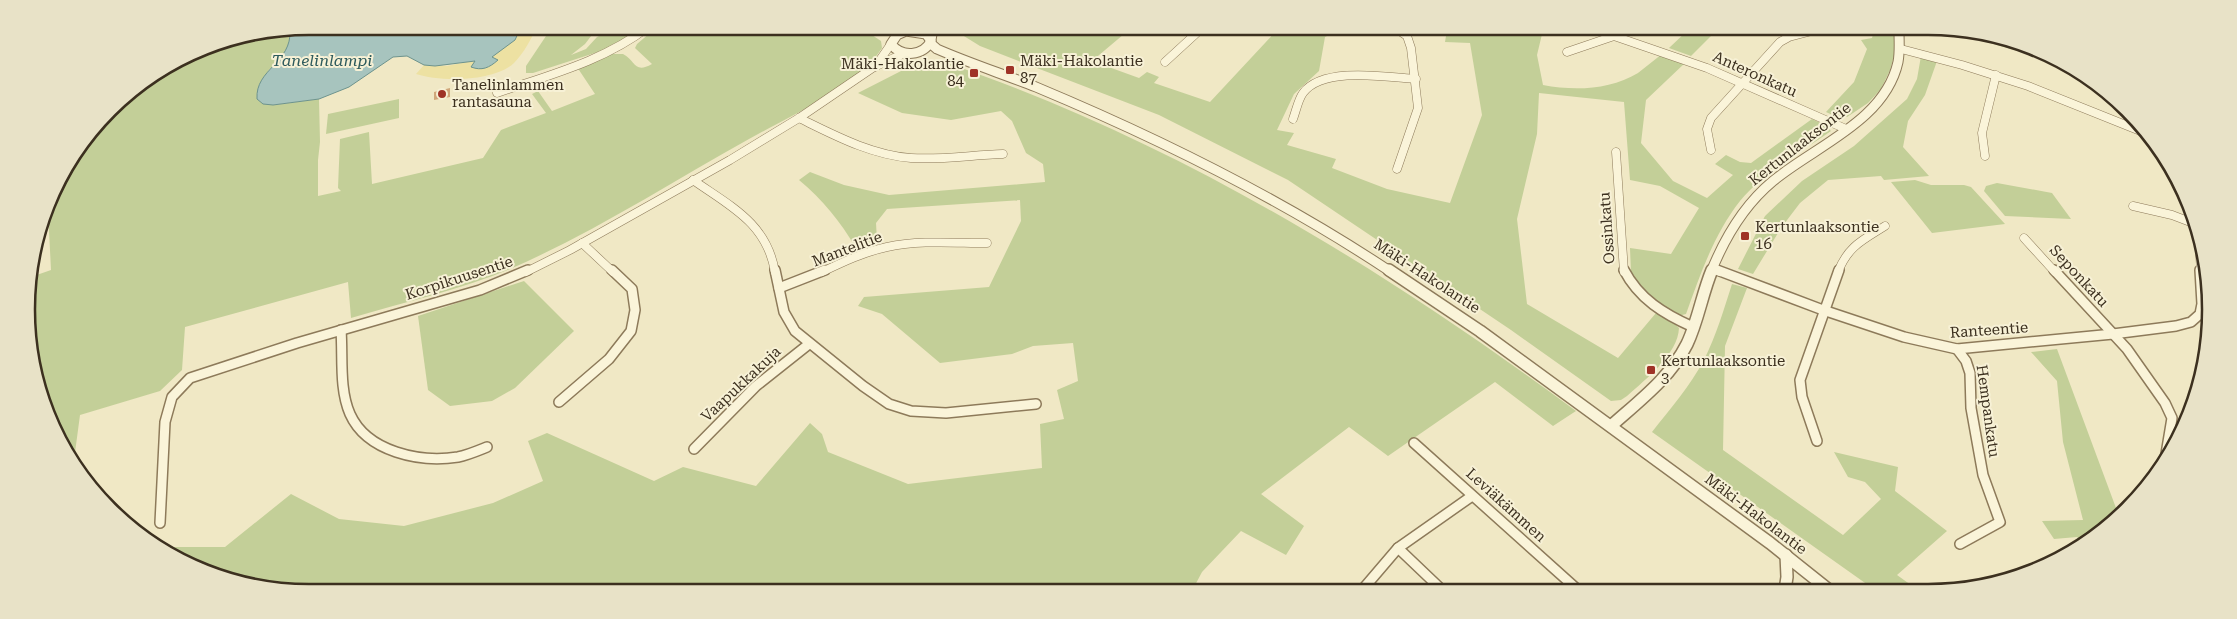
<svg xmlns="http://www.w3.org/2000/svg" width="2237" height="619" font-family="'Roboto Serif',serif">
<rect width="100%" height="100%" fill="#f0e8c5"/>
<g fill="#c3cf98">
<polygon points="552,27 564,30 560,27 598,27 585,44 571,55 586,49 597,37 611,30 623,32 628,36 626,39 601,51 533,73 526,73 526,66"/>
<path d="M657,27L847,28L869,33L881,41L882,48C857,87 790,116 749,139C670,183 593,233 510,269C460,290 404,302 351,318L348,282L185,327L182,370L160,391L80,415L74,460L36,383L27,291L31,277L51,270L48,211L56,184L123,97L201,48L290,30C291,51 282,57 268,71L273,105L319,99L320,142L318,160V196L341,191L338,188L340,139L369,132L372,184L483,158L501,130L546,113L532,94L538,91L552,111L595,94L577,67L611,54H623C636,61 634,74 652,64L635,48L637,44Z"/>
<path d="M958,28L1043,29L1062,34L1081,29H1130L1092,61L1139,78L1147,72L1159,77L1154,83L1210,102L1278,29L1316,32L1322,30H1339L1325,37L1319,71L1294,94L1277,130L1294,133L1287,145L1336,159L1332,168L1387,189L1450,203L1482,115L1470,43L1445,42L1447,30H1543L1537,55L1543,85C1574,91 1610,90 1638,73C1646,67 1654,60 1662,54L1686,62L1646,100L1641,143L1673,181L1707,198L1733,175L1715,164L1726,155L1740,162L1751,163L1812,119L1825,125L1831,131C1801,152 1764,172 1740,201C1714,234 1700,275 1686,314L1678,316L1640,288L1631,273L1630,248L1671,254L1699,208L1660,186L1630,180L1624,102L1539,93L1537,134L1517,219L1527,304L1618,358L1656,313L1669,318L1679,328C1678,354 1646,379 1627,396L1621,400L1611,401L1511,330L1288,180L1159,115L980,46L959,33Z"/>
<polygon points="1687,31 1716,31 1691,56 1669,48"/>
<polygon points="1874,31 1893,31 1896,49 1890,70 1881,89 1868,103 1847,117 1837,117 1826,112 1854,82 1867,49 1861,40 1872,38"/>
<polygon points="1951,32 1982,32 2053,61"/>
<polygon points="1921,56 1937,61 1925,95 1908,121 1903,147 1929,176 1884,180 1881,176 1828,180 1800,203 1781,228 1753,274 1738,269 1765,216 1802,181 1854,146 1907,99 1917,79"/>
<path d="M950,64C1177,142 1384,269 1576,411L1553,426L1495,382L1388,456L1349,427L1261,494L1304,526L1286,555L1241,531L1202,572L1193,589L255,587L168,555L158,547H225L291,494L339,519L404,526L493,503L543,481L528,441L547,433L654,481L683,467L756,486L810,423L822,434L828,452L908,484L1042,468L1040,424L1064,419L1057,390L1078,381L1073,343L1033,346L1012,354L940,363L882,314L858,306L864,297L989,287L1021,221L1020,200L887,209L876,223L877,240L856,248C840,221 823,200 799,180L810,172L844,185L889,195L1045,182L1043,164L1026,153L1012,121L1001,111L951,120L902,113L858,93L903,70Z"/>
<polygon points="399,99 399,118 326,134 328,114"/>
<polygon points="1915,180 1931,185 1964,185 1971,187 2005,224 1932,233 1891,182"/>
<polygon points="1997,183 2052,193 2071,219 2005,216 1984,191 1986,186"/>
<polygon points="524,281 574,331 515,388 492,401 450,406 428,390 418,316"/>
<path d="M1732,284L1747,288L1725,346L1723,450L1843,535L1881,499L1865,482L1848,477L1834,452L1898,467L1895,491L1947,531L1897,575L1918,590H1875L1652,432C1670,409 1690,386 1704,360C1716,336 1724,309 1732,284Z"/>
<polygon points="2057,349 2116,508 2121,514 2114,522 2083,543 2077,537 2054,539 2042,521 2083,520 2063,442 2057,381 2031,352"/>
</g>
<path fill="#ede1a2" d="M521,27H537C531,39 524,53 514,63C494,82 440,82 416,74L424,65L447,66L476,60L471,67C482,71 489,68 497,60L492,57L520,31Z"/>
<path fill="#a7c4be" stroke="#6d938d" d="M310,26L521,27L515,40L492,57L498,60C489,68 482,71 471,67L475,61L435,66L424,65L407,56L393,57L349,87L319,99L273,105L263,104L257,99C255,69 292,63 290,30Z"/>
<polygon fill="#d0a77a" points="450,88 450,97 434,100 434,92"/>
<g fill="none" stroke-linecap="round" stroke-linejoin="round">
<defs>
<g id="minor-far1">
<polyline points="1901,49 1962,65 2028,86 2143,132"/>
<polyline points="1567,52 1614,36 1707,68 1846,129"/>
<polyline points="1165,62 1201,29"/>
<polyline points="875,67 891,44"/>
<path d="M497,93C549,75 604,61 648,27"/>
<path d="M799,118C834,135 871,155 911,158C941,160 972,155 1003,154"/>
<path d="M1293,119C1296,111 1298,100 1303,93C1323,66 1387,77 1416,79"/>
<polyline points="1711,150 1707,129 1711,118 1780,42 1789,37 1812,31"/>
<polyline points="1616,152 1624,272"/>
<polyline points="1985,156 1982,133 1996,75"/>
<polyline points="1397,169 1418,108 1411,48 1407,36 1398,30"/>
<path d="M693,180C730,206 767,223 775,272"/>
<polyline points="2133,206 2172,215 2193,223"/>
<polyline points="2024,238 2055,272"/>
<polyline points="2199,239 2201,272"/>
<polyline points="582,243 613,272"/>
<polyline points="1713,269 1720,272"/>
<polyline points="526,272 570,250 730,160 799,118 874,67 905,53"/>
<path d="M822,272C843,262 864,252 887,247C920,240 954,243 987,243"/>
<path d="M1838,272C1848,246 1863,240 1885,226"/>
</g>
<g id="minor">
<polyline points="775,270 784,312 795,331 863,386 889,404 911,411 946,413 1036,404"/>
<path d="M1624,270C1639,299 1664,314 1693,327"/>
<polyline points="1717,270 1823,310 1904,337 1957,349 2113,334 2176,326 2191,322 2200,314 2202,304 2200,270"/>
<polyline points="2054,270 2127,349 2165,403 2172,418 2165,460"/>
<polyline points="779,288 825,270"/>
<path d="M341,330C343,357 339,389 350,414C367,452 420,463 458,457C468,455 477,451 487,447"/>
<polyline points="1957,349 1966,361 1970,373 1971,408 1983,475 2000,522 1960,544"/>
<polyline points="559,402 609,359 631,331 635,310 632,289 612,270"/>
<polyline points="1817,441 1802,397 1800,380 1839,270"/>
<polyline points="1414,443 1578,590"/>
<polyline points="694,449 756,386 809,344"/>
<polyline points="160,523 165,422 172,397 190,378 297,343 480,290 528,270"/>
<polyline points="1398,548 1441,589"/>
<polyline points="1363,589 1398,548 1472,496"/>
</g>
<g id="tertiary-far1">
<polyline points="871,28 904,31"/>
<path d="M906,31L926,34L931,41C923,56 902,58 891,44L897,35Z"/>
<polyline points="931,40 933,28"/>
<path d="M930,43L937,49C969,63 1003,74 1036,87C1158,138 1280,198 1391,272"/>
<path d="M1711,272C1725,237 1744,205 1773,181C1815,146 1885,121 1898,62C1900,52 1899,41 1899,31"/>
</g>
<g id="tertiary">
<polyline points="1389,270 1480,331 1770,543 1829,590"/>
<path d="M1611,426C1639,401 1670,378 1687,344C1698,321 1702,294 1712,270"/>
<polyline points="1785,590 1787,577 1786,555"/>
</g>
</defs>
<use href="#minor-far1" stroke="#8d7a5a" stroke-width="9"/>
<use href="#minor" stroke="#8d7a5a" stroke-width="12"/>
<use href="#tertiary-far1" stroke="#8d7a5a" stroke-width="11"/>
<use href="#tertiary" stroke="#8d7a5a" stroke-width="14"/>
<use href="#minor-far1" stroke="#faf4d9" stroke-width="8"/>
<use href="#minor" stroke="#faf4d9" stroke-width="9"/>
<use href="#tertiary-far1" stroke="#faf4d9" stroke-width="9"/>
<use href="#tertiary" stroke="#faf4d9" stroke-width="11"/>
</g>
<g fill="#9f3327" stroke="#f7f1d6" stroke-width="2">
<rect x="1005" y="65" width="10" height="10" rx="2.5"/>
<rect x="969" y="68" width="10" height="10" rx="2.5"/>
<circle cx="442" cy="94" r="5"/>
<rect x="1740" y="231" width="10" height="10" rx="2.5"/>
<rect x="1646" y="365" width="10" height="10" rx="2.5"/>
</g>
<g text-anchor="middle" stroke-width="4" stroke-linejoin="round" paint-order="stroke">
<g font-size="15" fill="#3c301f" stroke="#f7f1d6" text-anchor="start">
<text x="1020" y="66">Mäki-Hakolantie<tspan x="1020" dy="17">87</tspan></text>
<text x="964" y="69" text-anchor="end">Mäki-Hakolantie<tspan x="964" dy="17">84</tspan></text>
<text x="452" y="90">Tanelinlammen<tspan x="452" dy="17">rantasauna</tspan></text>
<text x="1755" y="232">Kertunlaaksontie<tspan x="1755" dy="17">16</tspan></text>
<text x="1661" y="366">Kertunlaaksontie<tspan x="1661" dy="17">3</tspan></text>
</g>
<g font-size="15" fill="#3c301f" stroke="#f7f1d6">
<text transform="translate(1755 74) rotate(24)" y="5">Anteronkatu</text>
<text transform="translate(1800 144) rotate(-38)" y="5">Kertunlaaksontie</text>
<text transform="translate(1607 228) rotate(-94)" y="5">Ossinkatu</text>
<text transform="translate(847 249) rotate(-21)" y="5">Mantelitie</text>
<text transform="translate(1427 276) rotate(33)" y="5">Mäki-Hakolantie</text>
<text transform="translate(2079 276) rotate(47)" y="5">Seponkatu</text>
<text transform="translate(459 278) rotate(-18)" y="5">Korpikuusentie</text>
<text transform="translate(1989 330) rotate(-4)" y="5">Ranteentie</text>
<text transform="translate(741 384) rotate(-43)" y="5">Vaapukkakuja</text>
<text transform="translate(1988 411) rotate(82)" y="5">Hempankatu</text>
<text transform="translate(1506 505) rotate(42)" y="5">Leviäkämmen</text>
<text transform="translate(1756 514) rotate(37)" y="5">Mäki-Hakolantie</text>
</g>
<g font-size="16" font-style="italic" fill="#2d5a5c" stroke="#f7f1d6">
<text x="322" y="66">Tanelinlampi</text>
</g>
</g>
<path d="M0 0H2237V619H0ZM309 35H1928A274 274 0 0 1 2202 309V310A274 274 0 0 1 1928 584H309A274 274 0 0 1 35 310V309A274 274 0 0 1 309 35Z" fill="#e8e2c7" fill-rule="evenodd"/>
<path fill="none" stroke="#3c301f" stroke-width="2.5" d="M309 35H1928A274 274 0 0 1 2202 309V310A274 274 0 0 1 1928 584H309A274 274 0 0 1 35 310V309A274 274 0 0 1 309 35Z"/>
</svg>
